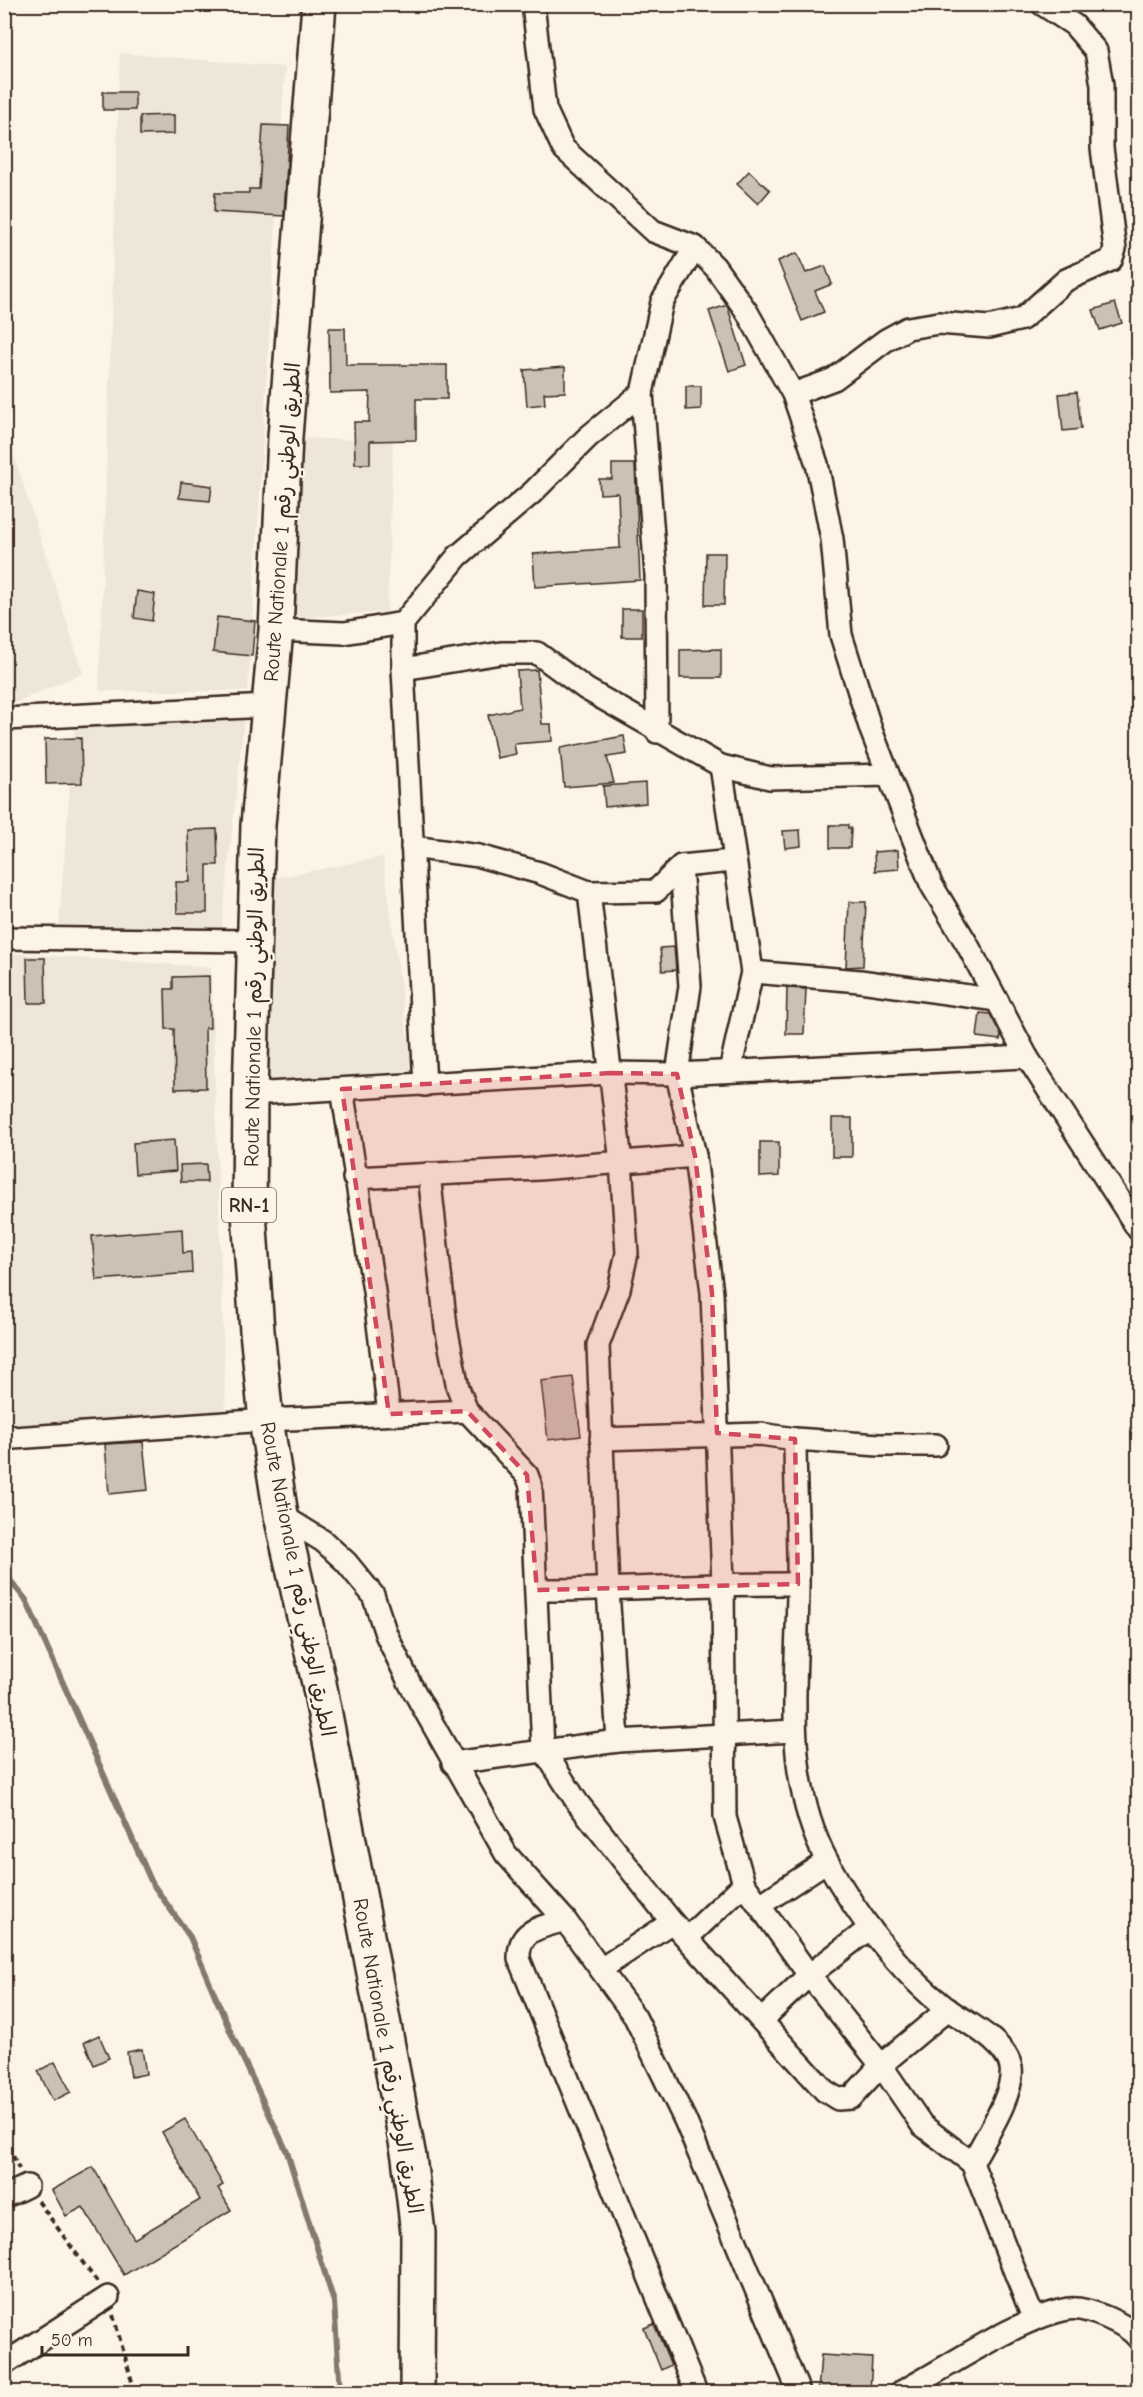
<svg xmlns="http://www.w3.org/2000/svg" width="1143" height="2397" font-family="'Comic Neue','Playpen Sans Arabic',sans-serif">
<rect width="100%" height="100%" fill="#fcf5e5"/>
<filter id="ink" filterUnits="userSpaceOnUse"><feTurbulence type="fractalNoise" baseFrequency=".0167" numOctaves="2"/><feDisplacementMap in="SourceGraphic" scale="12" xChannelSelector="R" yChannelSelector="G"/><feConvolveMatrix kernelMatrix="1 2 1 2 8 2 1 2 1" color-interpolation-filters="sRGB"/></filter>
<g filter="url(#ink)">
<g fill="#eee6d6">
<polygon points="120,53 285,67 248,691 99,691"/>
<polygon points="5,427 83,673 5,707 4,707"/>
<polygon points="295,438 393,441 387,612 290,618"/>
<polygon points="232,709 244,719 219,953 57,952 74,730 128,718"/>
<polygon points="383,857 412,1070 263,1082 270,879"/>
<polygon points="4,953 211,967 226,1421 5,1427"/>
</g>
<g fill="none" stroke-linecap="round" stroke-linejoin="round">
<polyline stroke="#85796b" stroke-width="6" points="4,1573 26,1600 152,1883 190,1937 231,2033 287,2152 334,2302 340,2392"/>
</g>
<g fill="#ccc2b3" stroke="#3b2a1e" stroke-width="1.5">
<rect x="103" y="92" width="32" height="18"/>
<polygon points="174,115 174,134 140,135 140,116"/>
<polygon points="263,125 289,126 284,216 214,212 215,193 249,193 249,189 259,189"/>
<polygon points="749,171 770,190 758,204 737,184"/>
<polygon points="797,253 806,273 825,266 832,284 815,291 824,312 802,321 778,261"/>
<polygon points="1115,303 1122,323 1100,330 1093,310"/>
<polygon points="727,305 746,365 729,371 709,311"/>
<polygon points="329,328 345,328 346,365 447,365 447,399 416,399 416,440 370,441 370,464 355,464 354,422 369,422 370,392 330,393"/>
<polygon points="565,367 565,392 544,393 545,404 527,406 524,370"/>
<polygon points="686,386 701,386 701,409 686,410"/>
<polygon points="1077,392 1081,429 1063,431 1059,394"/>
<polygon points="612,464 635,464 640,580 535,587 533,554 620,548 618,493 600,494 599,479 612,479"/>
<polygon points="181,482 212,486 210,501 179,498"/>
<polygon points="706,553 725,553 724,605 705,605"/>
<polygon points="137,591 155,594 152,621 134,618"/>
<rect x="622" y="609" width="20" height="28"/>
<polygon points="217,617 255,621 252,656 213,652"/>
<polygon points="721,649 721,678 680,678 680,650"/>
<polygon points="537,670 542,724 551,724 552,741 514,744 516,754 497,758 488,715 520,708 517,671"/>
<polygon points="624,736 627,754 607,757 614,783 564,787 560,748"/>
<polygon points="81,738 82,783 46,784 45,739"/>
<polygon points="645,783 646,803 605,807 603,786"/>
<polygon points="830,825 848,825 848,828 851,828 850,848 830,848"/>
<polygon points="217,829 218,865 207,865 207,913 177,913 176,882 190,882 188,830"/>
<polygon points="800,830 801,846 785,848 783,831"/>
<polygon points="898,850 899,869 875,871 874,852"/>
<polygon points="849,902 866,902 863,966 846,967"/>
<polygon points="674,947 676,970 662,971 660,948"/>
<polygon points="27,958 45,958 46,1003 28,1003"/>
<polygon points="209,976 210,1028 205,1028 206,1088 175,1089 174,1029 166,1029 165,989 173,989 173,977"/>
<polygon points="787,988 806,989 804,1034 786,1034"/>
<polygon points="980,1013 990,1014 1001,1035 1000,1040 977,1037"/>
<rect x="832" y="1118" width="20" height="39"/>
<polygon points="174,1140 176,1171 135,1174 133,1143"/>
<polygon points="760,1142 779,1142 779,1176 760,1177"/>
<polygon points="206,1164 207,1182 181,1182 180,1165"/>
<polygon points="182,1229 183,1253 191,1252 192,1273 96,1280 92,1236"/>
<polygon points="573,1377 581,1436 548,1440 541,1381"/>
<polygon points="143,1442 148,1490 109,1494 105,1444"/>
<polygon points="99,2035 109,2058 94,2065 84,2042"/>
<polygon points="142,2049 146,2074 131,2077 127,2052"/>
<polygon points="55,2062 71,2092 53,2101 38,2071"/>
<polygon points="185,2119 223,2185 218,2188 231,2210 124,2275 83,2207 66,2216 52,2190 93,2167 134,2239 200,2200 162,2132"/>
<polygon points="654,2324 671,2365 661,2370 644,2328"/>
<polygon points="821,2355 872,2358 870,2392 818,2392"/>
</g>
<g fill="none" stroke-linecap="round" stroke-linejoin="round">
<defs>
<g id="minor">
<polyline points="533,4 545,109 563,148 653,231 695,247 715,267 747,312 793,394 817,464 832,539 841,635 871,730 931,884 967,944 1027,1057 1138,1229"/>
<polyline points="642,393 656,575 657,732"/>
<polyline points="793,394 834,379 886,340 908,328 939,323 989,327 1022,319 1066,280 1111,260 1115,249 1102,148 1102,85 1096,51 1074,25 1042,4"/>
<polyline points="403,623 403,669 425,1085"/>
<polyline points="276,630 344,633 403,623 458,556 532,493 588,437 642,393 662,302 695,247"/>
<polyline points="403,669 501,653 537,653 586,689 721,766 770,778 888,775"/>
<polyline points="4,719 270,706"/>
<polyline points="721,766 752,972 730,1071"/>
<polyline points="412,847 479,856 540,873 589,892 656,891 681,866 733,861"/>
<polyline points="681,866 690,986 677,1074 695,1156 712,1293 723,1583 725,1817 744,1884 809,1975 881,2065 922,2125 972,2163 1034,2320"/>
<polyline points="589,892 621,1162 627,1253 619,1289 598,1345 608,1590 618,1741"/>
<polyline points="4,938 253,941"/>
<polyline points="752,972 860,981 997,1000"/>
<polyline points="342,1089 374,1291 389,1414"/>
<polyline points="250,1094 611,1073 677,1074 1027,1057"/>
<polyline points="429,1174 446,1327 458,1388 467,1411 527,1475 531,1486 543,1749 577,1802 672,1922 825,2091 838,2099 851,2098 881,2065 948,2009"/>
<polyline points="354,1178 539,1169 695,1156"/>
<polyline points="4,1433 14,1438 266,1420 467,1411"/>
<polyline points="601,1439 760,1434 795,1439 879,1445 936,1445"/>
<path d="M795,1439C795,1488 799,1536 798,1584C798,1678 781,1774 827,1861C856,1914 898,1971 946,2008C965,2022 1007,2042 1011,2068C1015,2093 984,2140 972,2163"/>
<polyline points="281,1515 323,1541 346,1562 373,1595 386,1634 410,1684 506,1854 565,1920 635,2017 685,2120 799,2392"/>
<path d="M537,1590C625,1590 711,1583 798,1584"/>
<polyline points="453,1763 618,1741 793,1731"/>
<polyline points="760,1905 827,1861"/>
<path d="M565,1920C541,1928 518,1928 519,1959L696,2392"/>
<polyline points="687,1938 744,1884"/>
<polyline points="601,1969 672,1922"/>
<polyline points="762,2020 809,1975 870,1928"/>
<polyline points="4,2197 27,2186"/>
<polyline points="4,2364 108,2297"/>
<path d="M901,2392C949,2367 1016,2319 1068,2309C1086,2306 1127,2324 1138,2338"/>
</g>
<polyline id="trunk" points="319,4 285,437 276,630 258,825 250,1094 249,1213 257,1331 266,1420 281,1515 319,1683 409,2157 418,2233 417,2392"/>
</defs>
<use href="#minor" stroke="#3b2a1e" stroke-width="26"/>
<use href="#trunk" stroke="#3b2a1e" stroke-width="38"/>
<g stroke="#3b2a1e" stroke-width="4" stroke-dasharray="6 4.5" stroke-linecap="butt">
<polyline points="4,2136 19,2169"/>
<polyline points="38,2201 97,2282"/>
<polyline points="113,2315 135,2392"/>
</g>
<use href="#minor" stroke="#fcf5e5" stroke-width="21"/>
<use href="#trunk" stroke="#fcf5e5" stroke-width="33"/>
</g>
</g>
<path fill="#d1495b" fill-opacity="0.2" stroke="#d1495b" stroke-width="4.5" stroke-dasharray="12 8" stroke-linejoin="round" d="M611,1073L677,1074L695,1156L712,1293L717,1433L795,1439L798,1584L537,1590L527,1475L467,1411L389,1414L342,1089Z"/>
<g text-anchor="middle" stroke-width="5" stroke-linejoin="round" paint-order="stroke">
<rect fill="#fcf5e5" stroke="#75675a" stroke-width="1.5" x="222" y="1188" width="54" height="34" rx="4.5"/>
<g font-size="20" font-weight="bold" fill="#3b2a1e">
<text x="249" y="1212">RN-1</text>
</g>
<g font-size="21" fill="#3b2a1e" stroke="#fcf5e5">
<text transform="translate(282 522) rotate(-86)" y="7">Route Nationale الطريق الوطني رقم 1</text>
<text transform="translate(254 1007) rotate(-89)" y="7">Route Nationale الطريق الوطني رقم 1</text>
<text transform="translate(298 1579) rotate(79)" y="7">Route Nationale الطريق الوطني رقم 1</text>
<text transform="translate(388 2056) rotate(80)" y="7">Route Nationale الطريق الوطني رقم 1</text>
</g>
</g>
<rect width="1143" height="2397" fill="none" stroke="#fcf5e5" stroke-width="24"/>
<rect x="12" y="12" width="1119" height="2373" fill="none" stroke="#3b2a1e" stroke-width="2" filter="url(#ink)"/>
<path d="M42 2346v9h146v-9" fill="none" stroke="#3b2a1e" stroke-width="3"/>
<text x="51" y="2346" font-size="18" fill="#3b2a1e" stroke="#fcf5e5" stroke-width="4.5" paint-order="stroke">50 m</text>
</svg>
